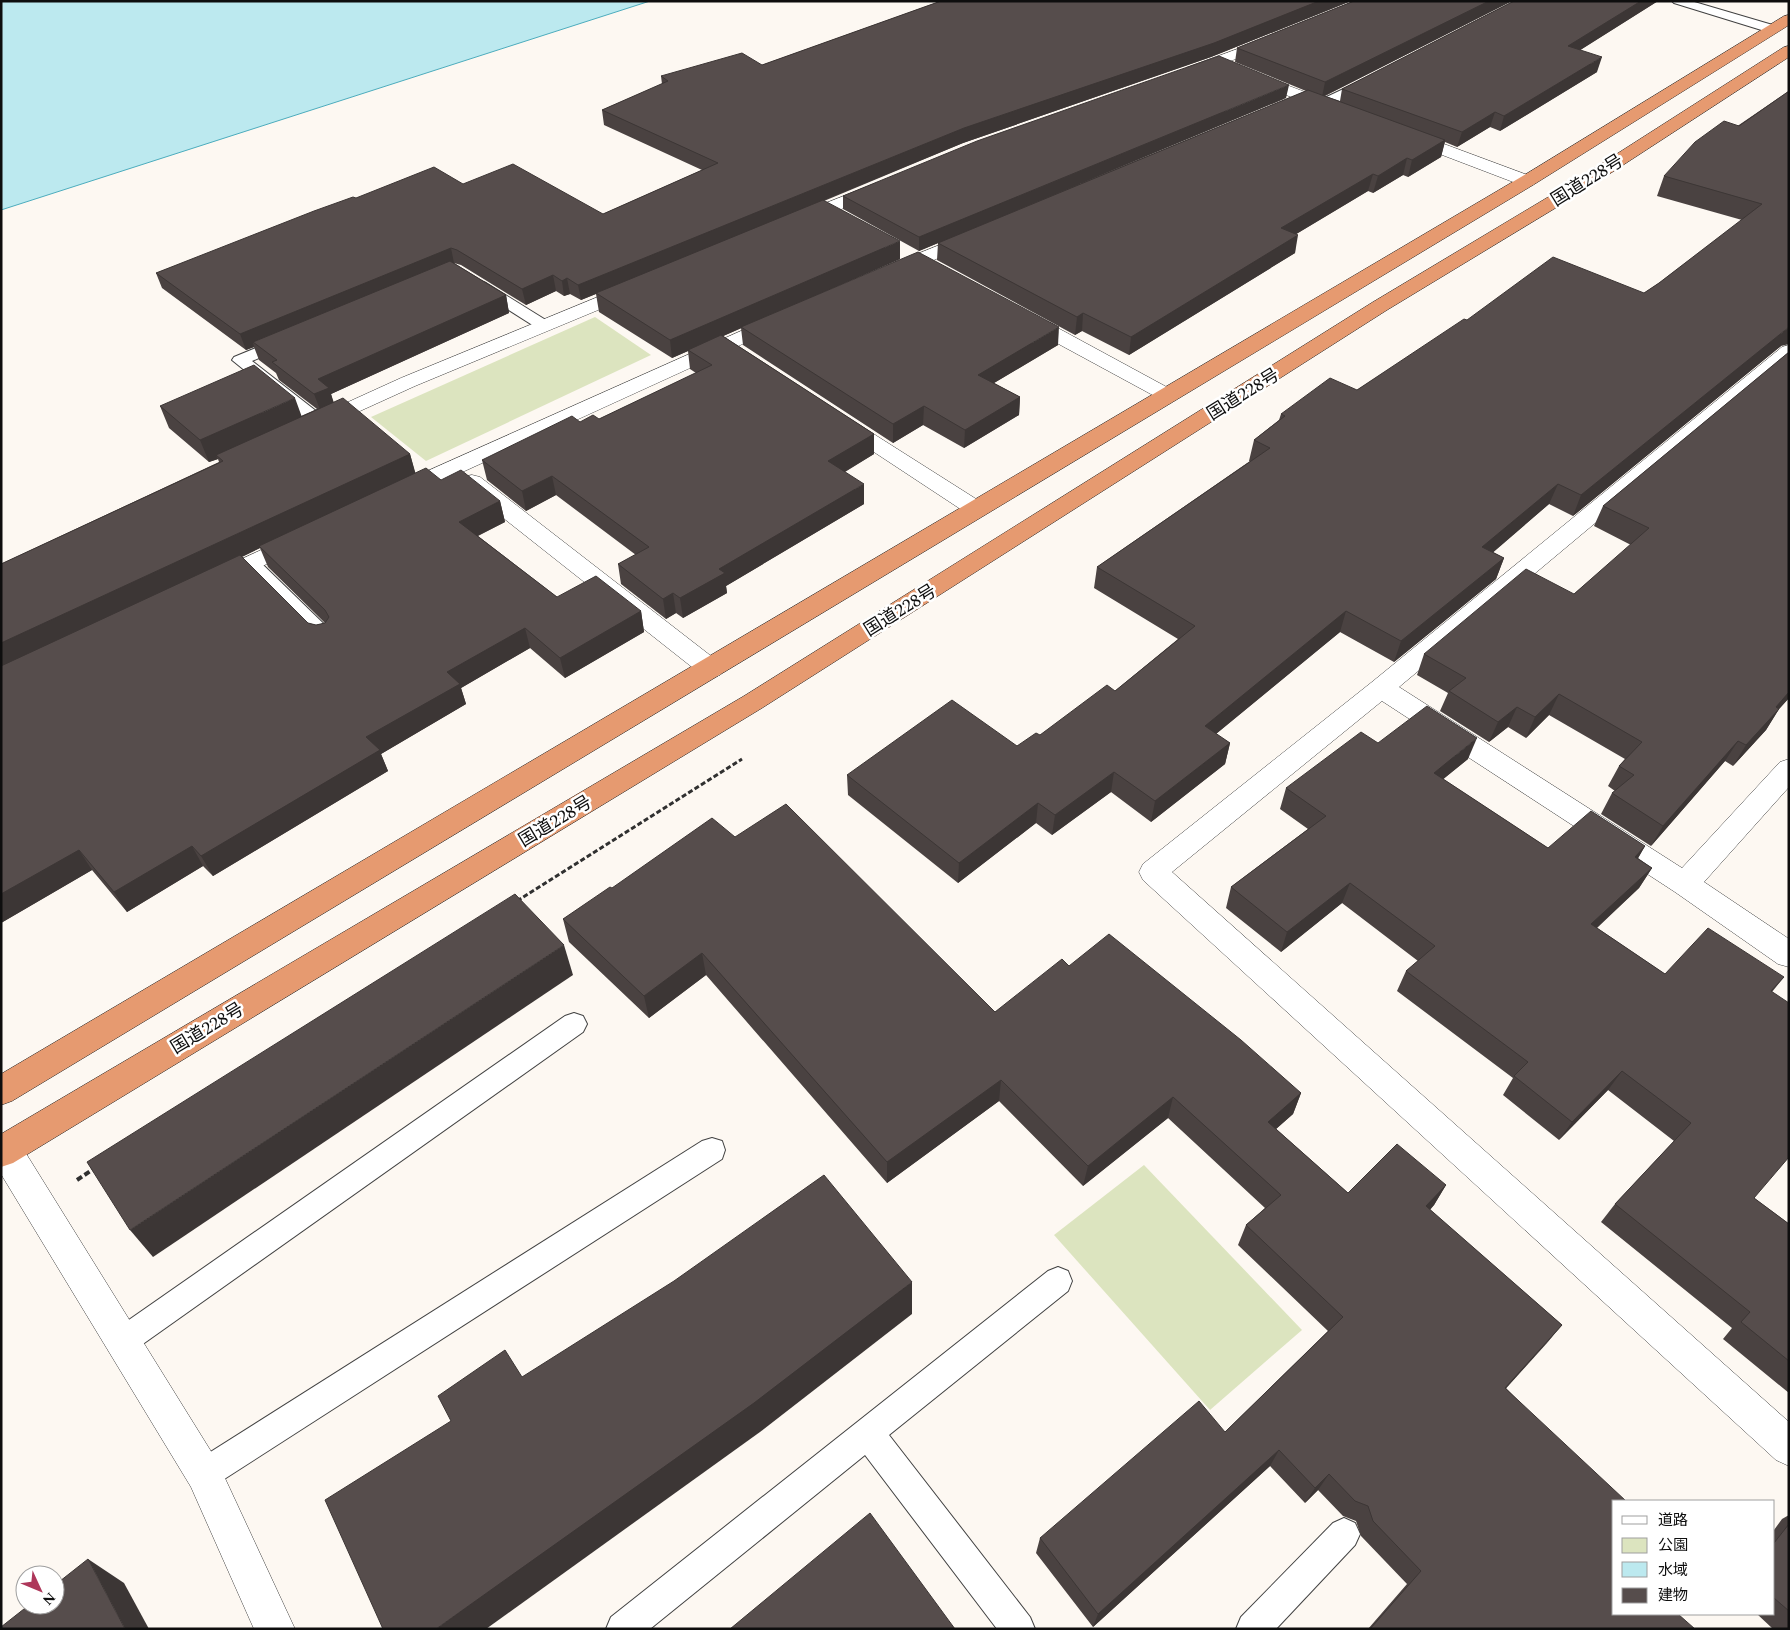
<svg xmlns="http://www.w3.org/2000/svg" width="1790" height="1630" font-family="Spectral,'Noto Sans JP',serif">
<rect width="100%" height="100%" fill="#fdf8f2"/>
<g fill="#dce4bf">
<polygon points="595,317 651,355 426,461 371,417"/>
<polygon points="1144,1165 1302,1330 1210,1410 1054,1235"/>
</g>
<polygon fill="#bce9ef" stroke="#4cacbd" points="1,1 650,1 1,210"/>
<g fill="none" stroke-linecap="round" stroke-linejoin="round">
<defs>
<g id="service">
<polygon points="1672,1 1691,1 1776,26 1778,29 1776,32 1768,32 1674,3"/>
<polygon points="1369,77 1374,78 1375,81 1374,84 1328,107 1323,108 1316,104 1318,101"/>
<polygon points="481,281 486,283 549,322 551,325 549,328 537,328 476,289 473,286 476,283"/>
<polygon points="285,336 291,338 293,341 291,344 252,361 325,418 328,422 325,426 319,427 313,426 232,360 234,357"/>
<polygon points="250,557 257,559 332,632 335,637 332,642 325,644 318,642 243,567 240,563 243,559"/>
<polygon points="574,1013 583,1016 587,1024 583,1032 133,1351 123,1356 113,1351 108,1341 113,1331 565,1016"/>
<polygon points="712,1138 722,1141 725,1150 722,1159 215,1485 204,1490 193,1485 188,1474 193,1463 702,1141"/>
<polygon points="1058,1267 1068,1271 1072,1281 1068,1291 889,1435 1030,1617 1035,1629 997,1629 865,1455 650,1629 606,1629 611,1617 1048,1271"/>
<polygon points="1344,1518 1355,1523 1360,1534 1355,1545 1276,1629 1236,1629 1241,1617 1333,1523"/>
</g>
<g id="minor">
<polygon points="1270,37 1275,38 1277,41 1275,44 1196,74 1186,74 1183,71 1186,68"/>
<polygon points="1252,72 1337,104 1339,107 1337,110 1325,110 1247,80 1244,77 1247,74"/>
<polygon points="1409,131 1533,177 1536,181 1533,185 1527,186 1521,185 1403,140 1401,136 1403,132"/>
<polygon points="877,183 883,184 886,188 883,192 805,224 799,225 793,224 790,220 793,216"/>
<polygon points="972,232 978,233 981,237 978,241 899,275 892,277 885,275 883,271 885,267"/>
<polygon points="632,283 639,285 641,289 639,293 415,386 327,426 320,428 313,426 309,422 313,418 401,378"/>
<polygon points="1025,312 1032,314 1174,391 1177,395 1174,399 1167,401 1160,399 1018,322 1015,318 1018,314"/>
<polygon points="777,315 784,317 787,321 784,325 410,496 402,498 394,496 391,491 394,486"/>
<polygon points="1789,345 1789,361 1399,687 1682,868 1780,762 1789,759 1789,787 1704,882 1789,939 1789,967 1778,964 1675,892 1382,701 1172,872 1789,1422 1789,1466 1776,1460 1143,880 1139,872 1143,864 1372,682 1782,347"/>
<polygon points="843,417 850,419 984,504 987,509 984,514 976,516 968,514 836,427 832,423 836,419"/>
<polygon points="472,475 480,477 720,663 724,669 720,675 711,678 702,675 464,487 461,482 464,477"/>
<polygon points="297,534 305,536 309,541 305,546 222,585 214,588 206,585 202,580 206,575"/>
</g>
<polygon id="tertiary" points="5,1135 17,1139 217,1461 295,1629 254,1629 191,1487 1,1174 1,1137"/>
<g id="trunk">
<polygon points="1789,15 1789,25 1533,185 12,1101 1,1105 1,1074 1521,177 1784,16"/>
<polygon points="1789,46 1789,57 1577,195 1387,310 762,708 13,1163 1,1167 1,1134 744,696 1373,302 1565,187 1784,47"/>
</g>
</defs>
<use href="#service" stroke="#414141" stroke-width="2"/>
<use href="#minor" stroke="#414141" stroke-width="1"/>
<use href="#tertiary" stroke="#414141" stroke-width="1"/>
<use href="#trunk" stroke="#1f1f1f" stroke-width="1"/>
<polyline stroke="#303030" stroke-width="3" stroke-dasharray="5 2.5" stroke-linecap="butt" points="517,901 742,759"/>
<polyline stroke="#303030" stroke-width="4" stroke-dasharray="6 3" stroke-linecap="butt" points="77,1180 95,1168"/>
<use href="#service" fill="#fff" fill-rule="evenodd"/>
<use href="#minor" fill="#fff" fill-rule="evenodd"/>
<use href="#tertiary" fill="#fff" fill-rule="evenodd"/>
<use href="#trunk" fill="#e69a70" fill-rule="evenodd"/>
</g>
<g fill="#4a4241" fill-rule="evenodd">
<path d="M941,1H1351L1211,57L963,143L824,201L900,259L752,323L1058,345L994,383L1020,397L1019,415L964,448L923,425L893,443L743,345L741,328L723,336L874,434V454L845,472L864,504L726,586L727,593L683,618L676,613L666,619L621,584L618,564L636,555L556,495L526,511L487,480L482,460L580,422L599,419L696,373L690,369L688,351L672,358L599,312L596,294L581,300L570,294L564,296L556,291L526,305L461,265L454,263L506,295L509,313L331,394L333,402L410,454L415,473L441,480L500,501L505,522L478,536L557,597L641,611L644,632L565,678L530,648L461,688L466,704L381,754L388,771L213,876L203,866L127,912L92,870L1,923V564L219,462L218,459L209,462L169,428L160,406L301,416L317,409L279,380L276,373L259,360L254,347L246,350L162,288L156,273L356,198L463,184L603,214L702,170L604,125L602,110L662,84L661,76L762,65ZM260,548L268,567L325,623L316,625L308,623L242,557Z"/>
<polygon points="1354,1 1512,1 1325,96 1340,101 1342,89 1514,1 1658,1 1580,50 1597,72 1500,131 1490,127 1457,147 1445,142 1441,157 1408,177 1403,175 1373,193 1368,191 1296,234 1295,253 1129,355 1082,331 1075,335 937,260 938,243 919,251 843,209 843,196 1286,98 1079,184 1306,91 1235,62 1237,48"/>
<polygon points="1789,91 1781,346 1573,516 1549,504 1493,552 1504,558 1496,579 1394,662 1340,632 1216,734 1230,743 1225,764 1151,822 1111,792 1052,835 1036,823 958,883 848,795 847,775 1017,746 1040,735 1115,691 1178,639 1094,588 1097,567 1250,461 1249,461 1254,440 1279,420 1281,414 1357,390 1467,320 1644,293 1659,283 1742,220 1657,196 1664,176"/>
<polygon points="1789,352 1789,698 1779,709 1766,730 1733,766 1725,761 1651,846 1601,814 1612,793 1615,791 1608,786 1619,766 1625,759 1549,715 1526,738 1508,727 1489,742 1440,711 1448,693 1417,675 1424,654 1574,594 1631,545 1594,526 1603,506"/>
<polygon points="1378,743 1468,759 1443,779 1548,848 1645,846 1638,858 1652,868 1639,888 1597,928 1665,974 1784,977 1772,992 1754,1198 1789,1224 1789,1393 1723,1339 1732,1328 1601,1222 1615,1204 1674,1141 1608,1090 1559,1140 1503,1095 1513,1078 1397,991 1406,971 1418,961 1342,903 1281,952 1226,908 1231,887 1308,829 1280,809 1286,788"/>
<polygon points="735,837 995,1012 1069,966 1301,1093 1293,1114 1276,1129 1348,1193 1446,1185 1434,1205 1430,1210 1562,1325 1506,1388 1614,1501 1614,1614 1695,1629 1368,1629 1407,1584 1361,1536 1356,1521 1343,1516 1318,1490 1305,1503 1270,1466 1093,1627 1036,1553 1040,1538 1225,1432 1328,1331 1238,1245 1246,1225 1265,1208 1168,1118 1083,1186 999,1101 887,1183 706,975 649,1018 569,942 563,919 612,888"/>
<polygon points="1789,1515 1789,1629 1773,1629 1757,1614 1774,1614 1774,1530 1782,1519"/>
</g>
<g fill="#3c3635">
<polygon points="1319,1 1351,1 1211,57 963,143 581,300 578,285 964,128"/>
<polygon points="1489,1 1512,1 1322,97 1325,82"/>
<polygon points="1641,1 1658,1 1563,61 1568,46"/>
<polygon points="1602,57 1597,72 1500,131 1504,116"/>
<polygon points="1289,85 1286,98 919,251 919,237"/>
<polygon points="1495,112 1490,127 1457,147 1462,132"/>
<polygon points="1445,140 1441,157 1408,177 1412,160"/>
<polygon points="1407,158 1403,175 1373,193 1378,176"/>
<polygon points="1373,174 1368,191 1278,245 1281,228"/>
<polygon points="1298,235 1295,253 1129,355 1131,337"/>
<polygon points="900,241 900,259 689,351 688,350 688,351 672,358 670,340"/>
<polygon points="451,248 454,263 253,342 254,347 246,350 240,334"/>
<polygon points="553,275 556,291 526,305 522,289"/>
<polygon points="567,278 570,294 564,296 562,281"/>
<polygon points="506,295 509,313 331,394 335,406 321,412 314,394 318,379"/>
<polygon points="1083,313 1082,331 1075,335 1077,317"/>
<polygon points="1059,327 1058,345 977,393 978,375"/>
<polygon points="1789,327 1789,344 1781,346 1573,516 1581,495"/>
<polygon points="1020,397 1019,415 964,448 965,430"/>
<polygon points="295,398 303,420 216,455 218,459 209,462 200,440"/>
<polygon points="924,406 923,425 893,443 893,424"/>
<polygon points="874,434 874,454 829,481 828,461"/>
<polygon points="410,454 416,475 259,546 260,548 1,670 1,643"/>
<polygon points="552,476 556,495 526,511 522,491"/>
<polygon points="864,484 864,504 726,586 727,593 683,618 680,598 719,569"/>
<polygon points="1558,484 1549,504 1475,568 1482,547"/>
<polygon points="500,501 505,522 465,542 459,522"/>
<polygon points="1504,558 1496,579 1394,662 1401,641"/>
<polygon points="673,593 676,613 666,619 663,599"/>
<polygon points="641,611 644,632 565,678 560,658"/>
<polygon points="1346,611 1340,632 1200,747 1205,726"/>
<polygon points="525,628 530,648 461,688 466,704 381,754 388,771 213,876 201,856 447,672"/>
<polygon points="1789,692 1789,698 1771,718 1779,709 1766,730 1733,766 1746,745 1776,707"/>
<polygon points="1559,694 1549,715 1526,738 1535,717"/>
<polygon points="1517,707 1508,727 1489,742 1498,722"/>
<polygon points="1477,738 1468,759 1425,794 1434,773"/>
<polygon points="1738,741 1725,761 1651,846 1663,826"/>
<polygon points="1230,743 1225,764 1151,822 1155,801"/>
<polygon points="1114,772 1111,792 1052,835 1055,815"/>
<polygon points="1038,803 1036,823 958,883 959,863"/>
<polygon points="192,846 203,866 127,912 114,892"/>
<polygon points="1645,846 1633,867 1635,857"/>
<polygon points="79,850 92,870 1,923 1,894"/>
<polygon points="1652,868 1639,888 1579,944 1591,924"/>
<polygon points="1350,883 1342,903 1281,952 1287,932"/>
<polygon points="564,945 573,975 153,1257 130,1230"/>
<polygon points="702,953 706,975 649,1018 644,996"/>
<polygon points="1622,1071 1608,1090 1559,1140 1572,1122"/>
<polygon points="1001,1080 999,1101 887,1183 887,1162"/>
<polygon points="1301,1093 1293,1114 1260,1143 1268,1122"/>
<polygon points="1173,1097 1168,1118 1083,1186 1088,1166"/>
<polygon points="1446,1185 1434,1205 1414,1226 1426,1206"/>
<polygon points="912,1282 912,1314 760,1432 486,1629 436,1629"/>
<polygon points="1562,1325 1547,1343 1491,1405 1505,1388"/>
<polygon points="1279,1450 1270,1466 1093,1627 1098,1614"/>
<polygon points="1329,1474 1318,1490 1305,1503 1315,1488"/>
<polygon points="88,1559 124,1583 149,1629 125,1629"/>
</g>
<g fill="#564d4c" stroke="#3c3635">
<polygon points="941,1 1319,1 1214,43 964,128 578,285 567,278 562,281 553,275 522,289 457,250 451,248 240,334 156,273 314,211 353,197 356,198 434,167 463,184 513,164 603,214 718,163 602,110 668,81 661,76 742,53 762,65"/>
<polygon points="1354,1 1489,1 1325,82 1237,48"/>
<polygon points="1514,1 1641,1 1568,46 1602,57 1504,116 1495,112 1462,132 1342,89"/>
<polygon points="1219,56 1289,85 919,237 843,196 977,141"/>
<polygon points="1308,90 1445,140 1412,160 1407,158 1378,176 1373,174 1281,228 1298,235 1131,337 1083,313 1077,317 938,243"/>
<polygon points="1789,91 1789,327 1581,495 1558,484 1482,547 1504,558 1401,641 1346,611 1205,726 1230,743 1155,801 1114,772 1055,815 1038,803 959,863 847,775 952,700 1017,746 1036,733 1040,735 1107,685 1115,691 1195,626 1097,567 1270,448 1254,440 1285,416 1281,414 1330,378 1357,390 1464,319 1467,320 1553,257 1644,293 1659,283 1762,204 1664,176 1695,142 1724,121 1739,126"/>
<polygon points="823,200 900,241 670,340 596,293"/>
<polygon points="918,252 1059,327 978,375 1020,397 965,430 924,406 893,424 741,327"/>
<polygon points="450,261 506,295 318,379 329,388 314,394 272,362 277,360 253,342"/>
<polygon points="721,335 874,434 828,461 864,484 719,569 725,573 680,598 673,593 663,599 618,564 649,547 552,476 522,491 482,460 572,416 580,422 593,415 599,419 712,365 688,350"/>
<polygon points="1789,352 1789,692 1776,707 1779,709 1746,745 1738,741 1663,826 1612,793 1634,775 1619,766 1642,742 1559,694 1535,717 1517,707 1498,722 1449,691 1466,678 1424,654 1526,569 1574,594 1649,528 1603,506"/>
<polygon points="254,365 295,398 200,440 160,406"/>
<polygon points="343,398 410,454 1,643 1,564 223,461 216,455"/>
<polygon points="426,468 441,480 461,470 500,501 459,522 557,597 596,576 641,611 560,658 525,628 447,672 460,684 366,737 380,750 201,856 192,846 114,892 79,850 1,894 1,666 240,555 308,623 316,625 325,623 329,617 325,610 259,546"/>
<polygon points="1427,706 1477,738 1434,773 1548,848 1591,811 1645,846 1635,857 1652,868 1591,924 1665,974 1708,928 1784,977 1771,991 1789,1003 1789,1157 1754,1198 1789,1224 1789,1361 1741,1322 1750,1312 1615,1204 1691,1123 1622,1071 1572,1122 1514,1076 1528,1062 1406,971 1435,946 1350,883 1287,932 1231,887 1326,816 1286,788 1361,732 1378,743"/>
<polygon points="786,804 995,1012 1062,959 1069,966 1109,934 1241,1040 1301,1093 1268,1122 1348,1193 1397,1144 1446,1185 1426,1206 1562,1325 1505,1388 1626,1501 1614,1501 1614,1614 1678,1614 1695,1629 1370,1629 1421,1571 1373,1521 1368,1506 1355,1501 1329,1474 1315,1488 1279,1450 1098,1614 1040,1538 1199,1401 1225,1432 1343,1317 1246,1225 1281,1195 1173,1097 1088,1166 1001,1080 887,1162 702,953 644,996 563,919 610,887 612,888 712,818 735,837"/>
<polygon points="515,894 564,945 130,1230 87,1162"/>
<polygon points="824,1175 912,1282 754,1403 436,1629 383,1629 325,1500 451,1421 438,1396 505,1350 522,1377 674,1281"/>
<polygon points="870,1513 955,1629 730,1629"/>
<polygon points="1789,1524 1789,1611 1774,1598 1774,1543"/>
<polygon points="88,1559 125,1629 1,1629 1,1627 29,1605 55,1605 55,1585"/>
</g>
<g text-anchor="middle" stroke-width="5" stroke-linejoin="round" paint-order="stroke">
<g font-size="18" fill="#0e0e0e" stroke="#fff">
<text transform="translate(1587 180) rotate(-32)" y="6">国道228号</text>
<text transform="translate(1243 394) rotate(-32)" y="6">国道228号</text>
<text transform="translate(900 610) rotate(-32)" y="6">国道228号</text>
<text transform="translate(555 821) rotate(-31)" y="6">国道228号</text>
<text transform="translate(207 1028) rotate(-31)" y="6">国道228号</text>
</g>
</g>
<rect width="1790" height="1630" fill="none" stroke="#0e0e0e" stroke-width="5"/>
<rect x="1612" y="1500" width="162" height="115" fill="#ffffff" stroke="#9f9f9f"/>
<rect x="1622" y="1516" width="25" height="8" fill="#ffffff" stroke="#9f9f9f"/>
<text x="1658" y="1525" font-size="15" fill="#0e0e0e">道路</text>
<rect x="1622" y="1538" width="25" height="15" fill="#dce4bf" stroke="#9f9f9f"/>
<text x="1658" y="1550" font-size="15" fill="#0e0e0e">公園</text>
<rect x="1622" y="1562" width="25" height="15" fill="#bce9ef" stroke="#9f9f9f"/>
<text x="1658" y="1575" font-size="15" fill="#0e0e0e">水域</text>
<rect x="1622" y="1588" width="25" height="15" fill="#564d4c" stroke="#9f9f9f"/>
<text x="1658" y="1600" font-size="15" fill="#0e0e0e">建物</text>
<g transform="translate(40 1590) rotate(134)"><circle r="24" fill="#ffffff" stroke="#9f9f9f"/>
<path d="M0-4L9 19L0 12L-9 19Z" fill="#ae375a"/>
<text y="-8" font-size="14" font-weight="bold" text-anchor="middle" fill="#0e0e0e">N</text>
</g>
</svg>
